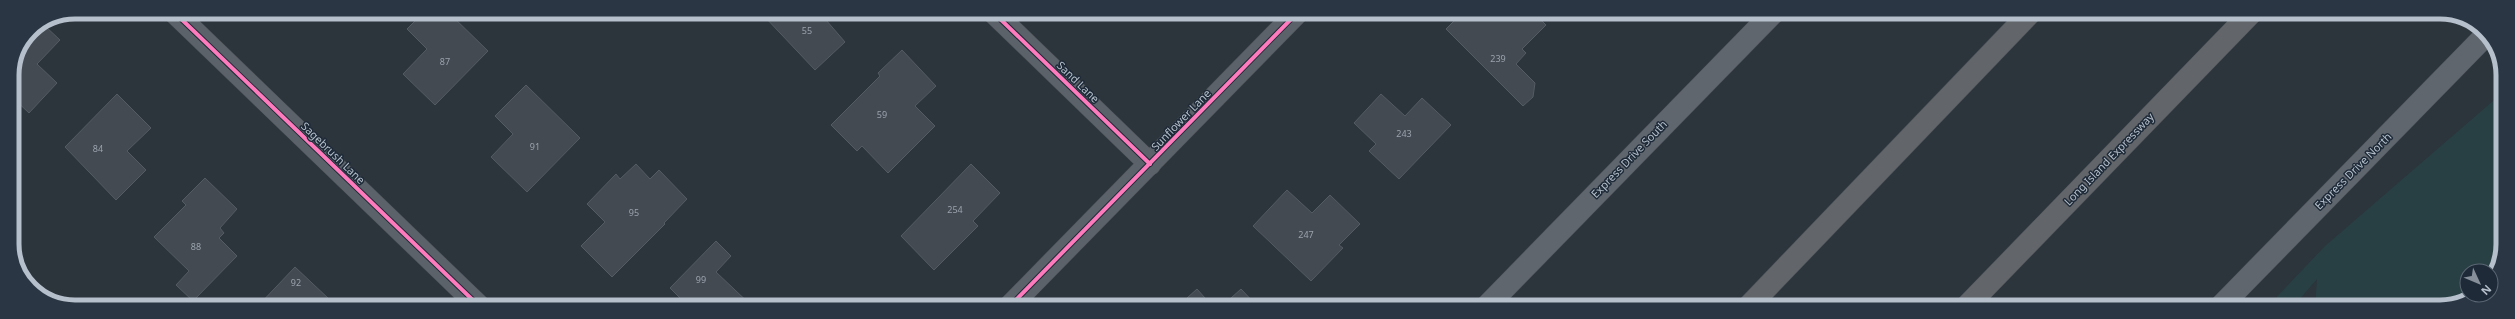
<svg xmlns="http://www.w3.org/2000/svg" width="2515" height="319" font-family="'Noto Sans',sans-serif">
<rect width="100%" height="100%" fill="#2c343c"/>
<polygon fill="#284043" points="2501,94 2503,248 2491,274 2491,271 2467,271 2467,295 2469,295 2440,307 2315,307 2317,279 2293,307 2267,307 2325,246"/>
<g fill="#444a51" stroke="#545b63">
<polygon points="341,12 355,12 348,19"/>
<polygon points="424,12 448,12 488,51 435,105 403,74 427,49 407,29"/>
<polygon points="766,12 834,12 826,20 845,42 815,70 763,15"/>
<polygon points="1463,12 1493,12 1499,18 1504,12 1533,12 1546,25 1522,49 1526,53 1516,64 1535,83 1533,97 1523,106 1446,29"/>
<polygon points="44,25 60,40 37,64 57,83 29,113 12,97 12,75 31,30"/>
<polygon points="902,50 936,86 915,106 935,126 888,173 862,146 857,151 831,125 880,76 878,73"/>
<polygon points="526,85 580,138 527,192 491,157 513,134 495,116"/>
<polygon points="117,94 151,128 127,151 146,170 116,200 65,147"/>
<polygon points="1381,94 1405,116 1422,98 1451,125 1399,179 1369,151 1376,144 1354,123"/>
<polygon points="636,164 650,179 659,170 687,199 664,223 665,224 612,277 581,246 605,222 587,204 616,174 620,179"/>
<polygon points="971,164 1000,193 973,221 978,226 934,270 901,236"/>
<polygon points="205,178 237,209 220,228 224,233 219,238 237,256 193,301 176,285 189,271 154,237 186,205 182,201"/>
<polygon points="1287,190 1312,213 1330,195 1360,224 1339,245 1343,248 1311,281 1253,226"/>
<polygon points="716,241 731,256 716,272 753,307 689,307 670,288"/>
<polygon points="295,267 329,299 322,307 257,307"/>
<polygon points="1197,289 1213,307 1177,307"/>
<polygon points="1241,289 1258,307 1221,307"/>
</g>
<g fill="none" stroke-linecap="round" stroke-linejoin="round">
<defs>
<g id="street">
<polyline points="174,12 480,307"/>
<polyline points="993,12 1150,164"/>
<polyline points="1009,307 1298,12"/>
</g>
<g id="secondary">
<polyline points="1486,307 1774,12"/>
<polyline points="2220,307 2486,35"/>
</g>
<g id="highway">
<polyline points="1748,307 2031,12"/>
<polyline points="1966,307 2252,12"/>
</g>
</defs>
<use href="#street" stroke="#4a5056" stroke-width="23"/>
<use href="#secondary" stroke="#4a5056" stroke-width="23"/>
<use href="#highway" stroke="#495057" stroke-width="23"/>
<use href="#street" stroke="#5c6269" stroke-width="22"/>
<use href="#secondary" stroke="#60666e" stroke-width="22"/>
<use href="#highway" stroke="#626569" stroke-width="22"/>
<defs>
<g id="cycleway">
<polyline points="174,12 480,307"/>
<polyline points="993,12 1150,164"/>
<polyline points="1009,307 1298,12"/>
</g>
</defs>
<use href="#cycleway" stroke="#1e2a38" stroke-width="6"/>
<use href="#cycleway" stroke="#fd7abc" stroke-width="4"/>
</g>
<g text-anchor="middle" stroke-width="3" stroke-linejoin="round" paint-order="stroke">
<g font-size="9" fill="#9aa2ad">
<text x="807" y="34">55</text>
<text x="1498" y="62">239</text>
<text x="445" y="65">87</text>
<text x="882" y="118">59</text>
<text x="1404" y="137">243</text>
<text x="535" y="150">91</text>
<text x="98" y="152">84</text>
<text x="955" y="213">254</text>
<text x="634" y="216">95</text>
<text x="1306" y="238">247</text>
<text x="196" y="250">88</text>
<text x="701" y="283">99</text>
<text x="296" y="286">92</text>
</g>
<g font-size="11" fill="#b6c0cc" stroke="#1e2a38">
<text transform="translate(1078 82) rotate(44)" y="4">Sand Lane</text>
<text transform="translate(1181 120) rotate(-46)" y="4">Sunflower Lane</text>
<text transform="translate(333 153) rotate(44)" y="4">Sagebrush Lane</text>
<text transform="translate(1629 159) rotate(-46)" y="4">Express Drive South</text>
<text transform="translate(2109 159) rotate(-46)" y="4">Long Island Expressway</text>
<text transform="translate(2353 171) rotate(-45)" y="4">Express Drive North</text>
</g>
</g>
<path d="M0 0H2515V319H0ZM75 19H2440A56 56 0 0 1 2496 75V244A56 56 0 0 1 2440 300H75A56 56 0 0 1 19 244V75A56 56 0 0 1 75 19Z" fill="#2a3644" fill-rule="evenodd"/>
<path fill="none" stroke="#b6c0cc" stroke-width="5" d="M75 19H2440A56 56 0 0 1 2496 75V244A56 56 0 0 1 2440 300H75A56 56 0 0 1 19 244V75A56 56 0 0 1 75 19Z"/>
<g transform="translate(2479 283) rotate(134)"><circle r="19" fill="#1e2a38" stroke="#5b6673"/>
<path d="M0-3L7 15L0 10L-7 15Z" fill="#868f9a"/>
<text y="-6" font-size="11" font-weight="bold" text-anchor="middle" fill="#b6c0cc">N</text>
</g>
</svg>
